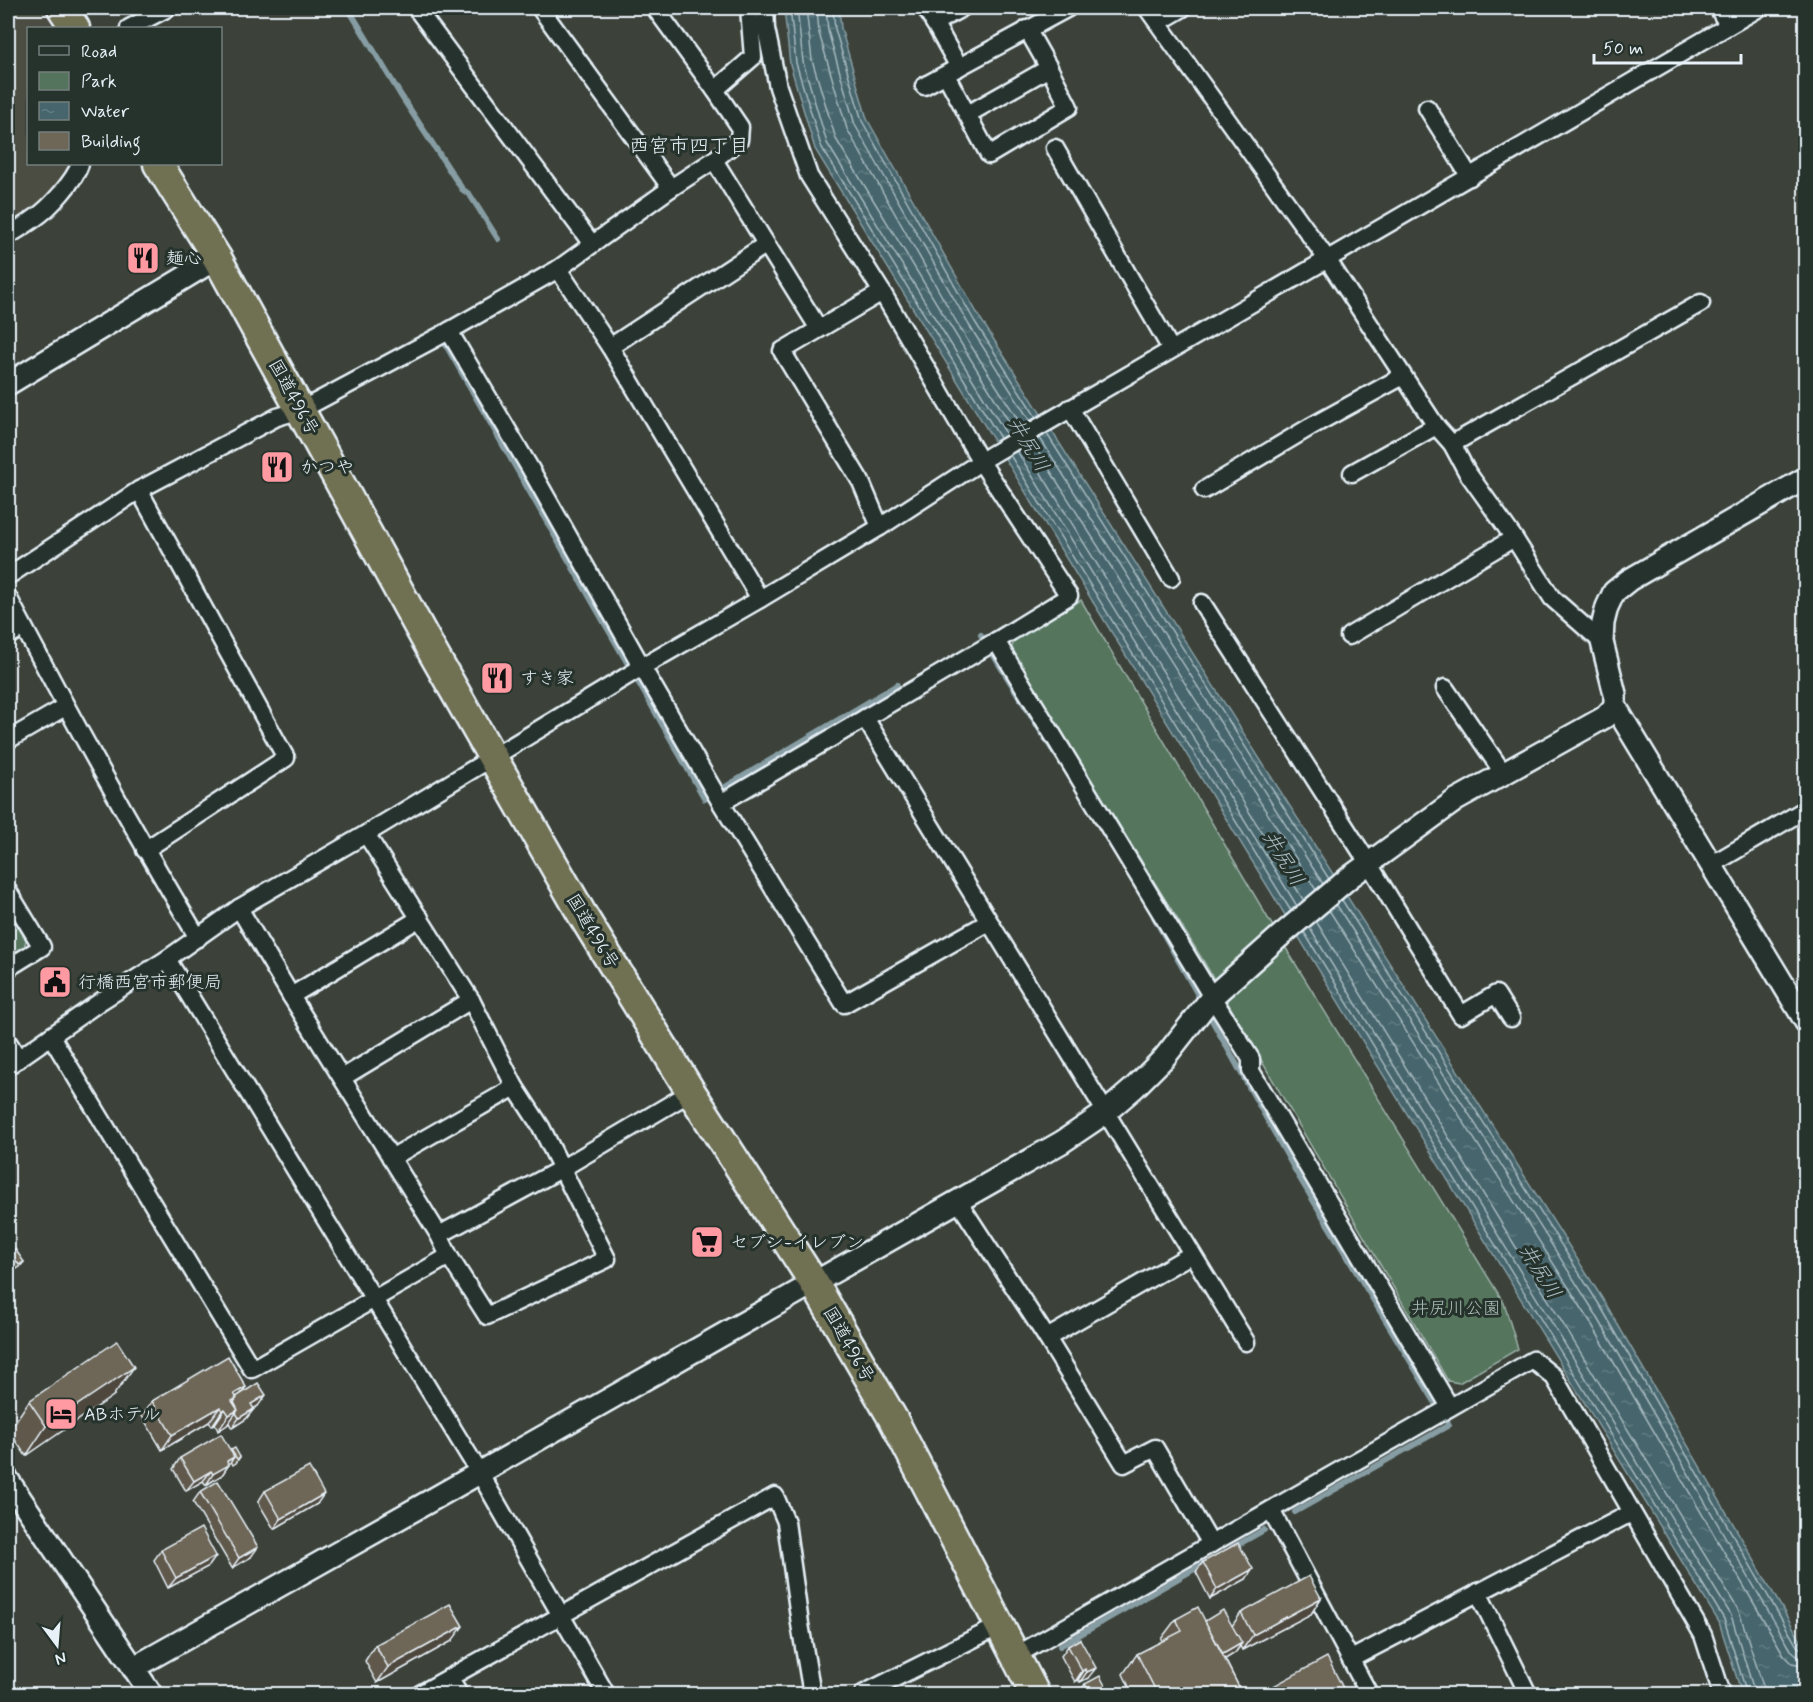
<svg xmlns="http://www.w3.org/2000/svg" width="1813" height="1702" font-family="Mynerve,'Klee One',sans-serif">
<defs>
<pattern id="water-ripples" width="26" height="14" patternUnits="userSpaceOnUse" patternTransform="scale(1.5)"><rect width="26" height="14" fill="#46656c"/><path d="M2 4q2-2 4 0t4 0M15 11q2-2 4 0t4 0" fill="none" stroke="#617c82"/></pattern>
</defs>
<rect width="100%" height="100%" fill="#3c423a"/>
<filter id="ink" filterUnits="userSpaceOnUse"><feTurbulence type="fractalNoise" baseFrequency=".0167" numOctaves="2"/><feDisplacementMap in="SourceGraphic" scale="12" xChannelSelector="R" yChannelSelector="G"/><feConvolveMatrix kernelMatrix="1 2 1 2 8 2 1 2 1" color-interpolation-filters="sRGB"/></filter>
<g filter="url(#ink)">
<polygon fill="#4b4d43" points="8,8 62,8 75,28 28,28 28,164 80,164 77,171 8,236"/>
<g fill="#55745d" stroke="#9eb2aa" stroke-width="1.5">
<polygon points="1081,600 1279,937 1504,1303 1518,1349 1459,1383 1448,1381 1204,962 1011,651 1014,640"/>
<polygon points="8,910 26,940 24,948 8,958"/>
</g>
<polygon fill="url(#water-ripples)" stroke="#879da4" stroke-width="1.5" points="784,8 839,8 841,28 867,119 980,318 1607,1306 1805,1648 1805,1694 1742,1694 1719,1622 815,149 790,64"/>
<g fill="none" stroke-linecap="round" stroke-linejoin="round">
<g stroke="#a7b9c0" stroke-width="1.5">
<polyline points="790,8 796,63 821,146 1000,438"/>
<polyline points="797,8 803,62 827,143 1007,435"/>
<polyline points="806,8 812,60 836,139 1014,430"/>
<polyline points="817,8 819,33 847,129 961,330 1022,426"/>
<polyline points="826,8 828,31 855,125 969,325 1030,421"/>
<polyline points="833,8 835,29 862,121 975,322 1036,417"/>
<polyline points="1047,434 1329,879"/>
<polyline points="1040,438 1323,884"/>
<polyline points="1032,442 1316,890"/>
<polyline points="1025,447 1304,901"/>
<polyline points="1017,451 1297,906"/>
<polyline points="1010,455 1291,911"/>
<polyline points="1342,900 1602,1309 1797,1646 1801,1649 1806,1649"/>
<polyline points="1336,904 1595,1313 1791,1650 1798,1656 1806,1657"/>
<polyline points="1329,910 1588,1318 1784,1655 1792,1663 1806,1666"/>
<polyline points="1316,921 1739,1611 1763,1686 1764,1694"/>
<polyline points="1309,927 1731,1615 1755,1694"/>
<polyline points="1304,932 1724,1619 1747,1694"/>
</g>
<g stroke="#879da4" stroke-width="6">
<polyline points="348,8 400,94 462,189 470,195 498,239"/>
<polyline points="446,345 705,799 897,685"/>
<polyline points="981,635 1055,754"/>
<polyline points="1154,917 1202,1002"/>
<polyline points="1207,1011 1298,1175 1449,1425 1295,1512"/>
<polyline points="1232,1548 1264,1530"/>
<polyline points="1060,1646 1205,1563"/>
</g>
<defs>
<g id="minor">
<polyline points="416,8 592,244"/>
<polyline points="540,8 671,188"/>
<polyline points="765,8 766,29 778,87 809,176 882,292 981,462 1069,596 996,641 1212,997 1251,1059 1251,1071 1450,1407"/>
<polyline points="926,8 959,67"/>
<polyline points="1147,8 1327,259 1436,426 1452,444 1467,472 1514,538 1552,598 1602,642"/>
<polyline points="1718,8 1728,25"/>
<polyline points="1159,22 1183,8"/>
<polyline points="934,23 962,8"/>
<polyline points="129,28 168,8"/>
<polyline points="946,75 989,155 1069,107 1049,68 1027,29"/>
<polyline points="924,86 1068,8"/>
<polyline points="715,90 753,57 749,8"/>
<polyline points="1427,108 1470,177"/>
<polyline points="968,114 1049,68"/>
<polyline points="1055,148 1171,349"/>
<polyline points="714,160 819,329"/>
<path d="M8,236C17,230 27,224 35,218C50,208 75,180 80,164"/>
<polyline points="558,269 610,347 760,599"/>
<polyline points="449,331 530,468 642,667 721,803 844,1004 989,922"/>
<polyline points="610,347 765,245"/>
<polyline points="1070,408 1171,578"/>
<polyline points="1452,444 1701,303"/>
<polyline points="1352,473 1436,426"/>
<polyline points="139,490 286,758 145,850"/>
<polyline points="1204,490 1310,427 1403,376"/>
<polyline points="880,527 861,482 782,351 882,292"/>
<polyline points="8,576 139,490 277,417 301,410 449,331 558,269 671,188 714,160 739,140 740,127 715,90 655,8"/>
<path d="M8,597C68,712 131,826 198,938"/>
<polyline points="1202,603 1369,864 1461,1015 1496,994 1511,1018"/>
<polyline points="8,636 23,627"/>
<polyline points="1349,636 1514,538"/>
<polyline points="1445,688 1504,774"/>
<polyline points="865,718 1246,1342"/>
<polyline points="8,740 65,707"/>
<polyline points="721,803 996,641"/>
<polyline points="1711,865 1806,809"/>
<polyline points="8,891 42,947 8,968"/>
<polyline points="239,908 291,996 439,1235 449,1256 487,1316 607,1259 541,1127 515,1087 471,1000 366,834"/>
<polyline points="167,959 479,1472 606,1694"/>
<polyline points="291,996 420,918"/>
<polyline points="51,1036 252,1369 449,1256"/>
<polyline points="8,1042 19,1059"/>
<polyline points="8,1066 101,1001 167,959 239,908 366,834 642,667 760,599 880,527 991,455 1759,8"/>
<polyline points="342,1078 471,1000"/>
<polyline points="391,1158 515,1087"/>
<polyline points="958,1201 1047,1338 1124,1464 1155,1448 1211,1544"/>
<polyline points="439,1235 561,1169 691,1092"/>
<polyline points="1047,1338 1192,1254"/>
<polyline points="1271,1510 1369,1694"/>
<polyline points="1478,1592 1528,1694"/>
<polyline points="1015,1656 1533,1360 1554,1377 1703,1635 1722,1694"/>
<polyline points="1351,1659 1631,1513"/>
<polyline points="449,1678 459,1694"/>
<polyline points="420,1694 775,1496 786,1522 800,1624 812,1694"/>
<polyline points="863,1694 999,1626"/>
</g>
<g id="tertiary">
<polyline points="8,384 217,258"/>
<polyline points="1806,478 1629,580 1614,592 1607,607 1603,623 1602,642 1615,694 1615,706 1806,1022"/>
<polyline points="8,1480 151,1694"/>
<path d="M133,1668C444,1495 752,1316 1062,1142L1105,1113L1134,1088L1164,1058L1212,997L1279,937L1350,877L1456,800L1591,725L1605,717L1615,706"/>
</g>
<g id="trunk">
<polyline points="62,8 75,28"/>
<polyline points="158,164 217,258 433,653 583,916 691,1092 814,1283 893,1419 1035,1694"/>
</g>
</defs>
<use href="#minor" stroke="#e8f1f8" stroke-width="21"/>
<use href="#tertiary" stroke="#e8f1f8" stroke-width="26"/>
<use href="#trunk" stroke="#e8f1f8" stroke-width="33"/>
<use href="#minor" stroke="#26332d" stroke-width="16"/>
<use href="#tertiary" stroke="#26332d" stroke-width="21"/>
<use href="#trunk" stroke="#706f52" stroke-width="28"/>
</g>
<g fill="#5f584b" stroke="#e8f1f8" stroke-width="1.5">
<polygon points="10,1252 24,1262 20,1267 15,1270 8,1258 8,1256"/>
<polygon points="241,1394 258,1406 253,1409 246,1419 232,1428 229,1423 227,1425 218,1431 215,1424 212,1426 209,1422 162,1450 142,1416 152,1401"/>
<polygon points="113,1396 26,1456 9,1431 29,1401"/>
<polygon points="231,1450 240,1457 236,1463 233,1465 231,1461 222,1475 206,1485 203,1481 186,1491 173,1469 180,1458 231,1451"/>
<polygon points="265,1491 317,1504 274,1529 258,1502"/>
<polygon points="200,1492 251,1557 232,1568 193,1502"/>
<polygon points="161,1550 216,1556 209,1566 168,1588 154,1560"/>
<polygon points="1203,1562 1246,1579 1210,1599 1196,1572"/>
<polygon points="1321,1598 1311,1614 1242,1650 1240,1646 1235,1653 1225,1659 1243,1695 1133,1695 1123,1674 1137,1654 1163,1641 1161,1639 1176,1619 1205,1621 1232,1626 1241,1613"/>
<polygon points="1080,1639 1088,1678 1080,1682 1078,1680 1075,1682 1061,1656 1068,1646"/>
<polygon points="452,1641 377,1683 365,1661 375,1645"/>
<polygon points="1085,1684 1110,1695 1078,1695"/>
</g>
<g fill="#4d473d" stroke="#e8f1f8" stroke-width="1.5">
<polygon points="134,1367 113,1396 26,1456 46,1426"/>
<polygon points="246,1387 235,1402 227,1412 234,1394"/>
<polygon points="266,1395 258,1406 243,1415 251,1404"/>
<polygon points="220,1407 209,1422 162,1450 172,1435"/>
<polygon points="225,1409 215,1424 212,1426 222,1411"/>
<polygon points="254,1409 246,1419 232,1428 239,1418"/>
<polygon points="238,1410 227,1425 218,1431 229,1415"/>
<polygon points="234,1457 222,1475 206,1485 213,1474 227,1461"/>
<polygon points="211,1471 203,1481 186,1491 194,1481"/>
<polygon points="324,1494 317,1504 274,1529 281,1519"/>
<polygon points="258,1547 251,1557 232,1568 239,1558"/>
<polygon points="216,1556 209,1566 168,1588 176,1578"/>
<polygon points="1253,1569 1246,1579 1210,1599 1217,1589"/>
<polygon points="1321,1598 1311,1614 1242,1650 1253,1635"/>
<polygon points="463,1626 452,1641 377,1683 388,1667"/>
<polygon points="1242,1643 1235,1653 1214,1666 1221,1655"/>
<polygon points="1096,1668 1088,1678 1080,1682 1087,1672"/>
<polygon points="1085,1669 1078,1680 1075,1682 1082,1671"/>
<polygon points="1343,1688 1338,1695 1330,1695"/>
</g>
<g fill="#6e6657" stroke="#e8f1f8" stroke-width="1.5">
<polygon points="15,1249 24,1262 19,1265 10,1252"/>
<polygon points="117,1341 134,1367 46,1426 29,1401"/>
<polygon points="228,1356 246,1387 234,1394 237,1398 232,1401 238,1410 229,1415 225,1409 222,1411 220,1407 172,1435 152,1401"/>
<polygon points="258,1383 266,1395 251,1404 254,1409 239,1418 236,1413 238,1410 234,1402 237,1398 236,1397"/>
<polygon points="221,1434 234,1457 227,1461 229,1465 213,1474 211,1471 194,1481 180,1458"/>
<polygon points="235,1448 240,1457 237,1459 231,1450"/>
<polygon points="309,1467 324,1494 281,1519 265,1491"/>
<polygon points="218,1481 258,1547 239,1558 200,1492"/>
<polygon points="201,1528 216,1556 176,1578 161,1550"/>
<polygon points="1238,1543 1253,1569 1217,1589 1203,1562"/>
<polygon points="1309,1576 1321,1598 1253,1635 1241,1613"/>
<polygon points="450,1604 463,1626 388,1667 375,1645"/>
<polygon points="1198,1607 1243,1695 1158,1695 1137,1654 1182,1631 1176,1619"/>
<polygon points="1223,1610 1242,1643 1223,1654 1205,1621"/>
<polygon points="1080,1639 1096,1668 1087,1672 1085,1669 1082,1671 1068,1646"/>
<polygon points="1327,1657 1343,1688 1330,1695 1257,1695"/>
<polygon points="1100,1676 1110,1695 1091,1695 1085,1684"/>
</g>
</g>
<defs>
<symbol id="restaurant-square" viewBox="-11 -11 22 22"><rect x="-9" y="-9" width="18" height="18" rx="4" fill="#ff9aa2" stroke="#26332d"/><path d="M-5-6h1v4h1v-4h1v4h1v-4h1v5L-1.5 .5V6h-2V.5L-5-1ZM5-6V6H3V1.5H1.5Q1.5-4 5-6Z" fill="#111"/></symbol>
<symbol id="civic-square" viewBox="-11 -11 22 22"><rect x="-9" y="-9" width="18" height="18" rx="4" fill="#ff9aa2" stroke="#26332d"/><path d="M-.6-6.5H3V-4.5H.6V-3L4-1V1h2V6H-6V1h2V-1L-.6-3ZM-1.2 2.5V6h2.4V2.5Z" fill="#111"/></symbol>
<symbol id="supermarket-square" viewBox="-11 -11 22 22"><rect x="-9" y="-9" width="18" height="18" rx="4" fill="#ff9aa2" stroke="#26332d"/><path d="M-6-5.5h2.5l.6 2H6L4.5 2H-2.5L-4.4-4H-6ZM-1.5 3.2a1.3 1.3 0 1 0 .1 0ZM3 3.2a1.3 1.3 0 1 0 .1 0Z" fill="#111"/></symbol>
<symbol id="hotel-square" viewBox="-11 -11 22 22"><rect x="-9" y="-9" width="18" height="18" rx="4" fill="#ff9aa2" stroke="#26332d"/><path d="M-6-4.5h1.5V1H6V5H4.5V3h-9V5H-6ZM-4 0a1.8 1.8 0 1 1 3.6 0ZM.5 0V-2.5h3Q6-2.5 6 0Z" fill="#111"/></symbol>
</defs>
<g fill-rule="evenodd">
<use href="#restaurant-square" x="124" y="239" width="38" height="38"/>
<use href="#restaurant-square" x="258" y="448" width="38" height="38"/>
<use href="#restaurant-square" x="478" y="659" width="38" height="38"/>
<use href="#civic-square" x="36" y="963" width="38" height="38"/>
<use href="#supermarket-square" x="688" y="1223" width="38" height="38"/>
<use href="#hotel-square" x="42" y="1395" width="38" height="38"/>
</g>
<g text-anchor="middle" stroke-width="6" stroke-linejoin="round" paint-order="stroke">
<g font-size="18" fill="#e8f1f8" stroke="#26332d" text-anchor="start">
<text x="166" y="264">麺心</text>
<text x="300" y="473">かつや</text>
<text x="520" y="684">すき家</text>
<text x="78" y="988">行橋西宮市郵便局</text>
<text x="730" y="1248">セブン-イレブン</text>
<text x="84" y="1420">ABホテル</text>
</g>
<g font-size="18" fill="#e8f1f8" stroke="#26332d">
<text transform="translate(294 397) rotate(61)" y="6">国道496号</text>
<text transform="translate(593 931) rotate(59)" y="6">国道496号</text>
<text transform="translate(849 1344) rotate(60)" y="6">国道496号</text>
</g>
<g font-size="18" fill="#adbfba" stroke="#26332d">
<text x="1456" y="1314">井尻川公園</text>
</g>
<g font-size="20" fill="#e8f1f8" stroke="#26332d">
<text x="689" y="152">西宮市四丁目</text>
</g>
<g font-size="20" font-style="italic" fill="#afc0c7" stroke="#26332d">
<text transform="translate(1029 444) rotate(59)" y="7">井尻川</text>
<text transform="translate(1284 858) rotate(58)" y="7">井尻川</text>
<text transform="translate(1541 1271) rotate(58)" y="7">井尻川</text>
</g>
</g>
<rect width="1813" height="1702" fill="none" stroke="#26332d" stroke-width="30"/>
<rect x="15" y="15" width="1783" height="1672" fill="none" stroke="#e8f1f8" stroke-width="2" filter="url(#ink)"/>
<rect x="27" y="27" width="195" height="138" fill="#26332d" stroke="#747f7e" stroke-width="1.5"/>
<rect x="39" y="46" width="30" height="9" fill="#26332d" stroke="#747f7e" stroke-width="1.5"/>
<text x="81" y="57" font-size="18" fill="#e8f1f8">Road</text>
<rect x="39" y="72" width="30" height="18" fill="#55745d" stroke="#747f7e" stroke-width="1.5"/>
<text x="81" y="87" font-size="18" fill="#e8f1f8">Park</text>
<rect x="39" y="102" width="30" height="18" fill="url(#water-ripples)" stroke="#747f7e" stroke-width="1.5"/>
<text x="81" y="117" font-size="18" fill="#e8f1f8">Water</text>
<rect x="39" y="132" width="30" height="18" fill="#6e6657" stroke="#747f7e" stroke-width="1.5"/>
<text x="81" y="147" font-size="18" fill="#e8f1f8">Building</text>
<g transform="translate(57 1645) rotate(164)" stroke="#26332d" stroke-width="4.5" paint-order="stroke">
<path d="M0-4.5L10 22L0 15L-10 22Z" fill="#e8f1f8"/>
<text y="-9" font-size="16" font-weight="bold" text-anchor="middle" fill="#e8f1f8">N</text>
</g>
<path d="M1594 54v9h147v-9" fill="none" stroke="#e8f1f8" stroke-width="3"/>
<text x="1603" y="54" font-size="18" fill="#e8f1f8" stroke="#26332d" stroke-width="4.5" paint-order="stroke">50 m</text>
</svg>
